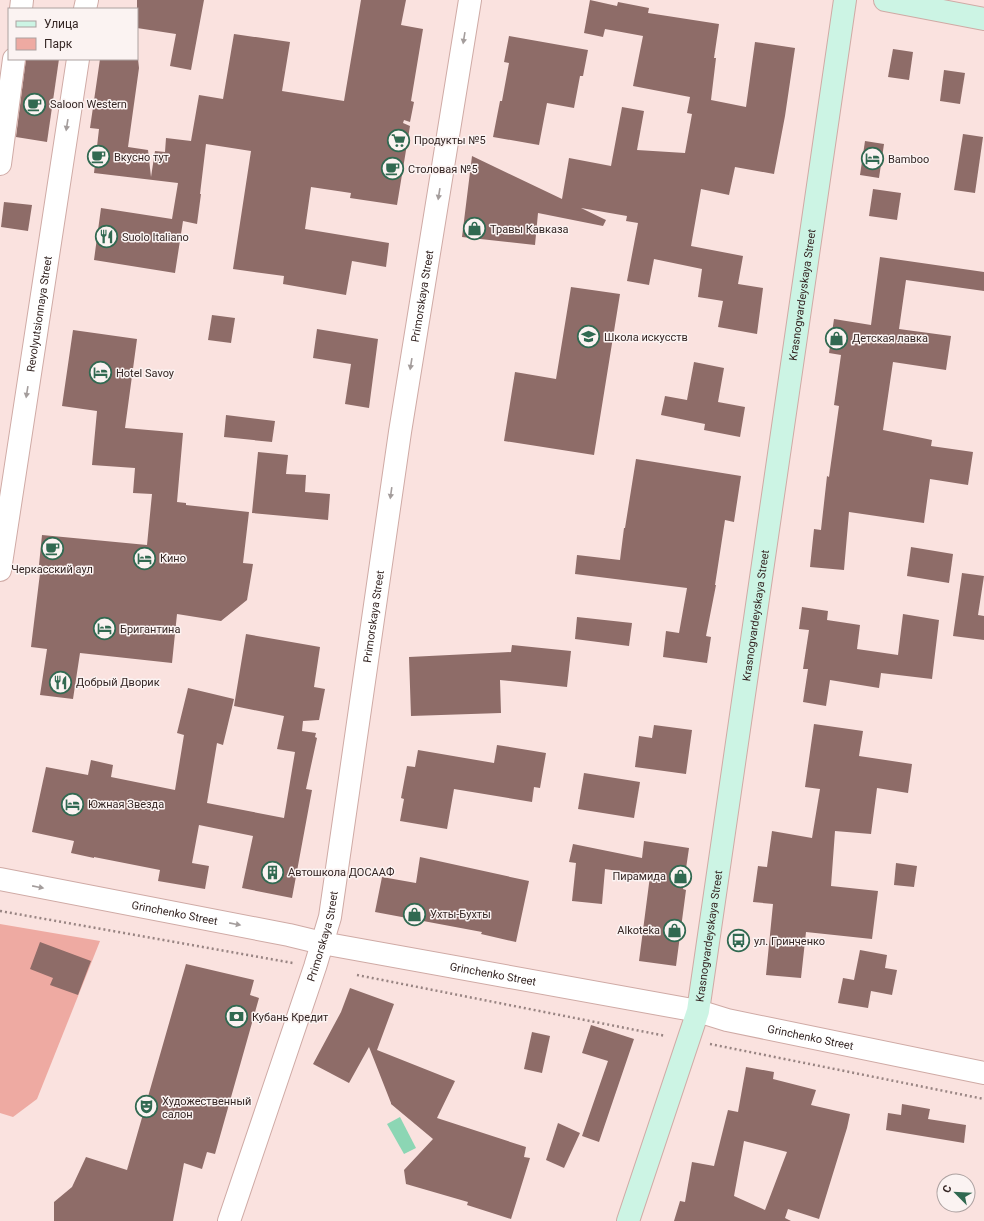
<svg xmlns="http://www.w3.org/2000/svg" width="984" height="1221" font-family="Roboto,sans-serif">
<rect width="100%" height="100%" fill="#fae2df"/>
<polygon fill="#eeaaa2" points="0,924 100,941 37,1099 13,1117 0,1113"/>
<polygon fill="#8cd6b4" points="400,1117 416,1148 404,1154 387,1124"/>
<g fill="#8e6c68" fill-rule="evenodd">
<polygon points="137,0 204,0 191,70 170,66 176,34 137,28"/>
<polygon points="361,0 406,0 401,25 423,29 411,101 414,102 410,122 404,120 403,123 410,126 397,205 350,198 351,193 311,187 305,229 389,243 386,267 352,261 346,295 283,284 284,276 233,269 251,151 206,144 200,194 201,194 197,224 183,221 175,273 94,260 101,208 172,219 178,183 94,173 99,129 90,128 100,59 138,59 139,68 128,147 148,150 151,177 155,151 165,152 166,138 191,141 199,95 223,99 234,34 290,42 282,91 344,101"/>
<polygon points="590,0 617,6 618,2 649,8 648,13 719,24 714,58 716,58 711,100 746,107 755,42 795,48 785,116 774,174 735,167 729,195 701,189 691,246 743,256 738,284 763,288 757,334 718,327 723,301 698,297 702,269 654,259 649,285 627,281 638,223 626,221 627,216 581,208 606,220 603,226 538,213 535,245 462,237 472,156 562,199 569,158 611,166 622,107 644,111 637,150 685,153 692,114 687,113 690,97 633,86 643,36 605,29 603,37 584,33"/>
<polygon points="509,36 588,50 583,76 580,76 574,108 547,103 539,145 493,137 500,101 502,101 509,63 504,62"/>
<polygon points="893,49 913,52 909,80 888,77"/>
<polygon points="26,59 59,59 47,142 16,137"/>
<polygon points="944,70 965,73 960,104 940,101"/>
<polygon points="963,134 983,137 975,193 954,190"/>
<polygon points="865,141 884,144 879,178 860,175"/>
<polygon points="873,189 901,193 897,220 869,216"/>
<polygon points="4,202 32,205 28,231 1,227"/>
<polygon points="880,257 984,272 984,291 906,280 899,329 951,336 946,370 893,362 883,430 932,440 931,446 973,452 968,485 930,479 924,523 849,512 844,570 810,567 814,529 821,530 827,476 829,477 839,406 834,405 841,355 829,353 834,319 871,325"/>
<polygon points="571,287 620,294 594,455 504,441 515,372 556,379"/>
<polygon points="212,315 235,318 231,343 208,340"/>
<polygon points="317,329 378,339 369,408 345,404 351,364 313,358"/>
<polygon points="73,330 137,339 125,428 183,433 177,502 186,503 186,505 249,512 243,563 253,564 247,600 221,621 177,614 172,663 80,653 73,699 40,695 47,649 31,647 41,565 39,565 42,535 147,545 152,494 133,493 135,468 92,465 97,411 62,406"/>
<polygon points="694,362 724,368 718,402 745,407 740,437 704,430 705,424 661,415 665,396 687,400"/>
<polygon points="226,415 275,421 272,442 224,437"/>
<polygon points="258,452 288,455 286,474 306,475 305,492 330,494 328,520 252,513"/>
<polygon points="636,459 741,476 734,522 725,520 715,585 716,585 706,636 711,637 707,663 663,657 666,631 679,633 687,588 575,574 577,555 620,560 624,528 625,528"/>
<polygon points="911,547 953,554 949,583 907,576"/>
<polygon points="962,573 984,576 978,615 984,616 984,640 953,636"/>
<polygon points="802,607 828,611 827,620 860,625 857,649 898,655 903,614 939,620 932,679 881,673 879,688 830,680 826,706 803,702 808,669 803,669 809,630 799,629"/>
<polygon points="577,617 632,623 629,646 575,639"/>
<polygon points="246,634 320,647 314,687 325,689 319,720 303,721 302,731 316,733 315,737 317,738 306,789 312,790 292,898 242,888 253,836 199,825 192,863 209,866 205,889 158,881 160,870 94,857 94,858 71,853 74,841 32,832 46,767 88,775 91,760 113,765 111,777 175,790 184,735 177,733 188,688 234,699 223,745 217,743 207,803 284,818 295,752 277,749 284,716 234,706"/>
<polygon points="512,645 571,651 567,687 500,680 501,713 411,716 409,657 511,652"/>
<polygon points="814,724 863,731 859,756 912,764 908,793 877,788 871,834 835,831 831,886 878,891 872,939 806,932 801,978 766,975 773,904 753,902 758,866 767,867 772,831 812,838 820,789 805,787"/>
<polygon points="654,725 692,730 686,774 635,767 639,736 652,738"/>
<polygon points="497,745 546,753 540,788 534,787 532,802 454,789 447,829 400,821 404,799 401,798 407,766 415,767 418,750 494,763"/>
<polygon points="584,773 640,782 634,818 578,809"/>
<polygon points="644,841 689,848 683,889 686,890 676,966 639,961 650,876 605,869 602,904 572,901 576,863 569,862 573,844 642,858"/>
<polygon points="420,857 529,881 516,942 481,934 482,932 375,912 382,877 416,883"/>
<polygon points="896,863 917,866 914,887 894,885"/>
<polygon points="40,942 91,961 78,995 50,985 53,978 30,969"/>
<polygon points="860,950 887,955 885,968 897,970 892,995 871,991 868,1008 838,1003 843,978 854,980"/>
<polygon points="186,964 254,980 250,995 259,998 215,1154 207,1152 202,1169 184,1163 173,1221 54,1221 54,1202 72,1187 86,1157 127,1170"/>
<polygon points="350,988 394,1004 377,1050 455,1081 437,1118 526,1147 524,1157 530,1158 511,1219 467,1205 468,1202 406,1184 404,1170 433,1139 391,1104 391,1103 369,1047 349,1083 313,1064 341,1012"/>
<polygon points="591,1025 634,1039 599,1142 582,1136 608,1061 582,1053"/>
<polygon points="532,1032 550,1036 542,1073 524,1069"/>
<path d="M746,1067L774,1072L773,1079L816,1090L811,1105L850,1114L847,1128L819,1219L788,1209L785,1218L791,1221H674L680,1201L685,1202L692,1162L714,1166L728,1110L738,1112ZM744,1141L787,1152L765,1210L734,1196Z"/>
<polygon points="902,1104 930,1109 928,1119 966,1125 964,1143 886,1130 888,1113 901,1115"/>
<polygon points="558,1123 580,1133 564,1168 546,1160"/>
</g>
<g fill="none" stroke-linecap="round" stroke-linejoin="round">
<defs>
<g id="street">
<polyline points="21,9 22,0"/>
<polyline points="85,9 87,0"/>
<polyline points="0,164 14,59"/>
<path id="s1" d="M0,570L78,59"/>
<path id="s2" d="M0,879L289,935L322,943L698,1011L727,1020L984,1073"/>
<path id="s3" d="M229,1221L315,967L330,917L400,432L470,0"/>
</g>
<g id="secondary">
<polyline points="885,0 984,19"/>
<path id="s4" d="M628,1221L698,1011L845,0"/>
</g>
</defs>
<use href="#street" stroke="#cfaaa5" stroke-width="24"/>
<use href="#secondary" stroke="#cfaaa5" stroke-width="24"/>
<g stroke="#988482" stroke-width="2.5" stroke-dasharray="2 3" stroke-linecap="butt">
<polyline points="0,911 293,963"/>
<polyline points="357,975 666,1036"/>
<polyline points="710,1044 984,1099"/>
</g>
<use href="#street" stroke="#fff" stroke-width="22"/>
<use href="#secondary" stroke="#ccf4e4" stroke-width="22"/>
</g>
<defs><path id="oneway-solid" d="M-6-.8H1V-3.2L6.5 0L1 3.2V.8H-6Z"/></defs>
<g fill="#a49d9c">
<use href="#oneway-solid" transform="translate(464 38) rotate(99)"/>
<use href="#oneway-solid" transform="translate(67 125) rotate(99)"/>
<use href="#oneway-solid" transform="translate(439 194) rotate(99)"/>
<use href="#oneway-solid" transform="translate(411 364) rotate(99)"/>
<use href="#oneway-solid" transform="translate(27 392) rotate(99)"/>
<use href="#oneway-solid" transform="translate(391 493) rotate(98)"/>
<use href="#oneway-solid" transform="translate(38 887) rotate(11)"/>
<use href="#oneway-solid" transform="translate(235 924) rotate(11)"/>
</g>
<defs>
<symbol id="cafe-ring" viewBox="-11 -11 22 22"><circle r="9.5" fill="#fbf3f2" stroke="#316951" stroke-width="1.5"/><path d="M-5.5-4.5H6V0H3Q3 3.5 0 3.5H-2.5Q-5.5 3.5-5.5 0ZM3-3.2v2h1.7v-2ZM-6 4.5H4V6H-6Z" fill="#316951"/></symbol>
<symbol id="supermarket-ring" viewBox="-11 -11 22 22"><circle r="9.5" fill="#fbf3f2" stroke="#316951" stroke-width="1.5"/><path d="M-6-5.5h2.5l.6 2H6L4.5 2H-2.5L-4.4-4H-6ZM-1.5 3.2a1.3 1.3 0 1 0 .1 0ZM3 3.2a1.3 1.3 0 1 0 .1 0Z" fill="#316951"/></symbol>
<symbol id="hotel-ring" viewBox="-11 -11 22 22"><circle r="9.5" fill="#fbf3f2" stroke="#316951" stroke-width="1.5"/><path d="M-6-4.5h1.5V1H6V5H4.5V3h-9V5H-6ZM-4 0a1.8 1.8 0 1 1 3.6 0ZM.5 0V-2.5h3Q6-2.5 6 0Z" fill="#316951"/></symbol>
<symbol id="shop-ring" viewBox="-11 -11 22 22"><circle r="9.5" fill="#fbf3f2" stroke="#316951" stroke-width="1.5"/><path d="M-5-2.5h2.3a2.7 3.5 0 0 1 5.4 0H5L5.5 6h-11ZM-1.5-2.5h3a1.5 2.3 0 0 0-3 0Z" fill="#316951"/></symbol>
<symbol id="restaurant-ring" viewBox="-11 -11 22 22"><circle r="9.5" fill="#fbf3f2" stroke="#316951" stroke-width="1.5"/><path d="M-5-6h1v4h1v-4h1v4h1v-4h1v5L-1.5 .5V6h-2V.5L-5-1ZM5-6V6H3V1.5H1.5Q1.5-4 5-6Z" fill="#316951"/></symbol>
<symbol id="school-ring" viewBox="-11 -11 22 22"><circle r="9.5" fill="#fbf3f2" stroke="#316951" stroke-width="1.5"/><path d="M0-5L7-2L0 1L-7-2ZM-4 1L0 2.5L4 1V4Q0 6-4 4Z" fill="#316951"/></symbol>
<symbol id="building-ring" viewBox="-11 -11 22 22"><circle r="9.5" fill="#fbf3f2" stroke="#316951" stroke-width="1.5"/><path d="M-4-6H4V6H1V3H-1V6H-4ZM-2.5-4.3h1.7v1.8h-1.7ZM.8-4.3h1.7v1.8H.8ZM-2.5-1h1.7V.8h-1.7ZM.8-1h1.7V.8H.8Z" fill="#316951"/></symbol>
<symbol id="bus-ring" viewBox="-11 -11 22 22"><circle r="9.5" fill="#fbf3f2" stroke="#316951" stroke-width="1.5"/><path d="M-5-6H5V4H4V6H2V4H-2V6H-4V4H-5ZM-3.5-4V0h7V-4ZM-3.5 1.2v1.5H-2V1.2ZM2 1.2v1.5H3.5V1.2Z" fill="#316951"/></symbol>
<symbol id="bank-ring" viewBox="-11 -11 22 22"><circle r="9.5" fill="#fbf3f2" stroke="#316951" stroke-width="1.5"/><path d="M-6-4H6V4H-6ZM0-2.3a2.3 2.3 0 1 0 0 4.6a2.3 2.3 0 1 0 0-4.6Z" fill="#316951"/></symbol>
<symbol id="theatre-ring" viewBox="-11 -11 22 22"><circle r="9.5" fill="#fbf3f2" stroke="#316951" stroke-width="1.5"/><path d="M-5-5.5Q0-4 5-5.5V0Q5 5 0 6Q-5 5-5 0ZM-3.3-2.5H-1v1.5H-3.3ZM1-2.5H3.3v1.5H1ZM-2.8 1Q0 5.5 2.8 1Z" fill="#316951"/></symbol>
</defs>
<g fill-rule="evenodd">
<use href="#cafe-ring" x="22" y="92" width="25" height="25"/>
<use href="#supermarket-ring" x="386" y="128" width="25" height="25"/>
<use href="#cafe-ring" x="86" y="144" width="25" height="25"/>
<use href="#hotel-ring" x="860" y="146" width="25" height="25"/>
<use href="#cafe-ring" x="380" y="156" width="25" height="25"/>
<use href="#shop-ring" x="462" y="216" width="25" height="25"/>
<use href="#restaurant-ring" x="94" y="224" width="25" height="25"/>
<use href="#school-ring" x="576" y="324" width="25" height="25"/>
<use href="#shop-ring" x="824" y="326" width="25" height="25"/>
<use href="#hotel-ring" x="88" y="360" width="25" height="25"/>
<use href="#cafe-ring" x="40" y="536" width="25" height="25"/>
<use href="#hotel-ring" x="132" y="546" width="25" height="25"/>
<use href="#hotel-ring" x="92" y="616" width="25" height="25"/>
<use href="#restaurant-ring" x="48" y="670" width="25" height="25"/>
<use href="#hotel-ring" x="60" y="792" width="25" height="25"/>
<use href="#building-ring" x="260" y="860" width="25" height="25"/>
<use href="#shop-ring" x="668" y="864" width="25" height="25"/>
<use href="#shop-ring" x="402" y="902" width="25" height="25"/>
<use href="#shop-ring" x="662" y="918" width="25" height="25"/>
<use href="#bus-ring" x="726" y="928" width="25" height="25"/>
<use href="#bank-ring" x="224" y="1004" width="25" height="25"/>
<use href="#theatre-ring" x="134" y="1094" width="25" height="25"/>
</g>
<g text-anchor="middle" stroke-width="3" stroke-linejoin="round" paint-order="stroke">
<g font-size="11" fill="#352624" stroke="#fbf3f2" text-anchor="start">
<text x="50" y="108">Saloon Western</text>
<text x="414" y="144">Продукты №5</text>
<text x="114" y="161">Вкусно тут</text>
<text x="888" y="163">Bamboo</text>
<text x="408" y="173">Столовая №5</text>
<text x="490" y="233">Травы Кавказа</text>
<text x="122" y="241">Suolo Italiano</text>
<text x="604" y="341">Школа искусств</text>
<text x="852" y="342">Детская лавка</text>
<text x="116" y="377">Hotel Savoy</text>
<text x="160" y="562">Кино</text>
<text x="52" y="573" text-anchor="middle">Черкасский аул</text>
<text x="120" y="633">Бригантина</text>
<text x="76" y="686">Добрый Дворик</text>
<text x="88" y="808">Южная Звезда</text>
<text x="288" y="876">Автошкола ДОСААФ</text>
<text x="666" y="880" text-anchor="end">Пирамида</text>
<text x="430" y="918">Ухты-Бухты</text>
<text x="660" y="934" text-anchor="end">Alkoteka</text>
<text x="754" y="945">ул. Гринченко</text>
<text x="252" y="1021">Кубань Кредит</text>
<text x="162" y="1105">Художественный<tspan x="162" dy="13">салон</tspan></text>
</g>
<g font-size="11" fill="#352624" stroke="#fbf3f2">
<text dy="4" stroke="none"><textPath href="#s4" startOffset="945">Krasnogvardeyskaya Street</textPath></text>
<text dy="4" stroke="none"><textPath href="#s3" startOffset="948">Primorskaya Street</textPath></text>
<text dy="4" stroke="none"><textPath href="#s1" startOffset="259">Revolyutsionnaya Street</textPath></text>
<text dy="4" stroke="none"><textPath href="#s4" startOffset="621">Krasnogvardeyskaya Street</textPath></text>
<text dy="4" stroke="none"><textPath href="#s3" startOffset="624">Primorskaya Street</textPath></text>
<text dy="4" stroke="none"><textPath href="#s2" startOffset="178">Grinchenko Street</textPath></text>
<text dy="4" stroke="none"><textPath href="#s3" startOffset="300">Primorskaya Street</textPath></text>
<text dy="4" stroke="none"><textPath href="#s4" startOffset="297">Krasnogvardeyskaya Street</textPath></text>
<text dy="4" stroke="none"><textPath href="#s2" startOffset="502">Grinchenko Street</textPath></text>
<text dy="4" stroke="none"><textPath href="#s2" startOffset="826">Grinchenko Street</textPath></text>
</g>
</g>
<rect x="8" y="8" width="130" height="52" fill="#fbf3f2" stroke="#aca1a0"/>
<rect x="16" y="21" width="20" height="6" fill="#ccf4e4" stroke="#aca1a0"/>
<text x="44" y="28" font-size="12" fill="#352624">Улица</text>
<rect x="16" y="38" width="20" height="12" fill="#eeaaa2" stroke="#aca1a0"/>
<text x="44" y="48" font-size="12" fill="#352624">Парк</text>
<g transform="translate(956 1193) rotate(294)"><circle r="19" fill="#fbf3f2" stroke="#aca1a0"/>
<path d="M0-3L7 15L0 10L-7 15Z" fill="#316951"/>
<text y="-6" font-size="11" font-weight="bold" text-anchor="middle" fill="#352624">С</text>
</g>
</svg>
